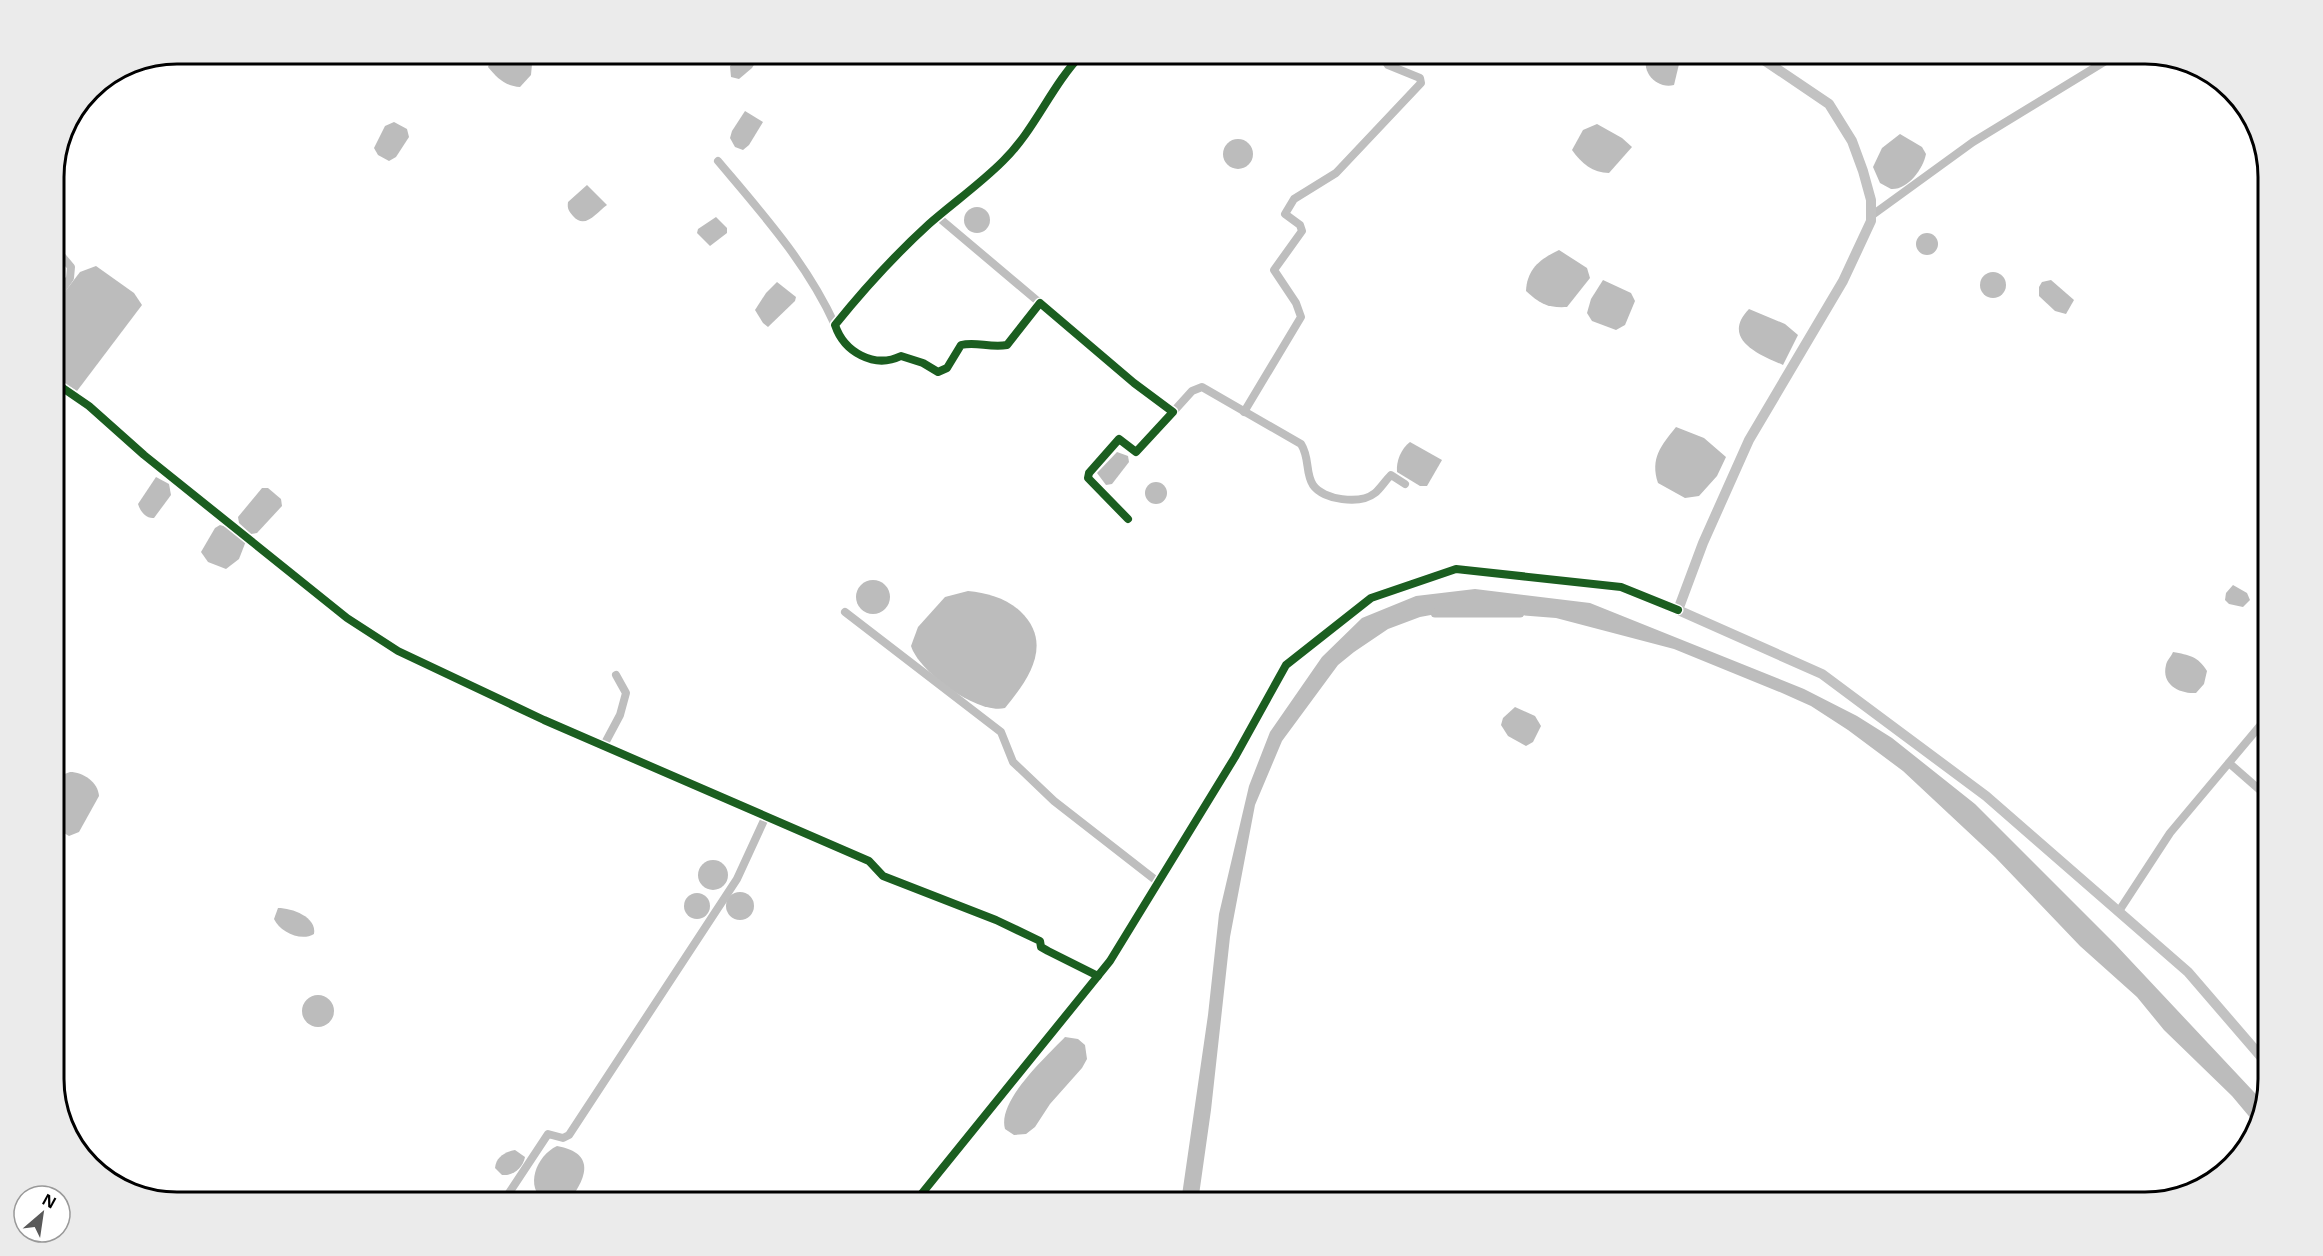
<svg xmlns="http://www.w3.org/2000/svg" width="2323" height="1256" font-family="'Noto Sans',sans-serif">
<rect width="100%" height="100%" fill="#fff"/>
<g fill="#bcbcbc">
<path d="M493,54H521L532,64L531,75L520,87C505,86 497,78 488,67Z"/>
<path d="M1649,54H1674L1680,60L1674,85C1657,90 1638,70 1649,54Z"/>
<polygon points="745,57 755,63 752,68 739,79 731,77 730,66 737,59"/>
<polygon points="745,111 763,122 749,145 743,150 735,147 730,138 732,131"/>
<polygon points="394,122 407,129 409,137 396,157 389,161 378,155 374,148 385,126"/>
<path d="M1597,124L1622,138L1632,147L1609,173C1593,173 1581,163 1572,150L1583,130Z"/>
<path d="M1900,134L1922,147L1926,154C1923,169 1908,190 1891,189L1880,183L1873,167L1882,148Z"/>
<circle cx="1238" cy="154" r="15"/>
<path d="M587,185L607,205C596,213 585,230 573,216C569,211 567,209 568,202Z"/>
<circle cx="977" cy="220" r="13"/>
<polygon points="716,217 727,228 727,233 710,246 697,233 698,229"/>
<circle cx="1927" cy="244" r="11"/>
<path d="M1559,250L1587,268L1590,278L1567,307C1548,308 1540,304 1526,291C1527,269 1540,259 1559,250Z"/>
<polygon points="96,266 134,293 142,305 77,391 54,377 54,306 80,272"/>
<circle cx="1993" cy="285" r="13"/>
<polygon points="1603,280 1631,293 1635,301 1625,325 1616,330 1592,321 1587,313 1591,299"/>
<polygon points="2051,280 2074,300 2066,314 2055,311 2039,296 2039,287 2042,282"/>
<polygon points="777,282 796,297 795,301 768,327 763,323 755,310 766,293"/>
<path d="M1749,309L1785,324L1798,335L1783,365C1760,355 1720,339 1749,309Z"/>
<path d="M1676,427L1704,438L1726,457L1717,476L1699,496L1685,498L1658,483C1650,458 1661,446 1676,427Z"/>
<path d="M1410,442L1442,460L1427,486H1420L1397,472C1396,461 1401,449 1410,442Z"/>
<polygon points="1117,452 1128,456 1129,462 1112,484 1106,485 1097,473"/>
<path d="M156,477L169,484L171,495L154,518C146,519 140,511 138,504Z"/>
<circle cx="1156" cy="493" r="11"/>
<polygon points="262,488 268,488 281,499 282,506 257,533 251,534 239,523 238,517"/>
<polygon points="220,525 230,528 246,541 239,559 226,569 208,562 201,552 215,528"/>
<circle cx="873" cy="597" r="17"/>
<polygon points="2233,585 2247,593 2250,600 2243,607 2229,604 2225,600 2226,593"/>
<polygon points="1475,589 1590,603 1804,689 1857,716 1892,738 1975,804 2115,944 2253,1091 2263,1102 2258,1127 2232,1096 2164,1030 2137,997 2080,946 1995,857 1903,771 1848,730 1811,706 1782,693 1674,649 1556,618 1458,610 1420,617 1388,629 1354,652 1338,665 1282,741 1255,805 1230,937 1211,1110 1198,1202 1181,1202 1208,1015 1219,914 1249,786 1270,732 1322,657 1362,618 1416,596"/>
<path d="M968,591C987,593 1006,598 1020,611C1054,643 1029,679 1005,708C978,715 919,672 911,646L918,627L945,597Z"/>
<path d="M2173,652C2189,655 2198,656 2207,671L2204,684L2196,693C2180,694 2161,685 2166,665C2167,660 2171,657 2173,652Z"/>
<polygon points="1515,707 1535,716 1541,726 1533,742 1526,746 1508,736 1501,725 1503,718"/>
<path d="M70,772C83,772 98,782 99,796L79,832L69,836L54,827V790L62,775Z"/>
<circle cx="713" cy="875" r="15"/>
<circle cx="740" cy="906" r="14"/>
<circle cx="697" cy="906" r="13"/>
<path d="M278,908C292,908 317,917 314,934C301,942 280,932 274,919Z"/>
<circle cx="318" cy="1011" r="16"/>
<path d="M1065,1037L1078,1039L1085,1045L1087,1059L1082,1068L1050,1104L1035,1127L1026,1134L1014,1135L1005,1129C997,1101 1046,1057 1065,1037Z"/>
<path d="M557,1146C596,1153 587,1178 568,1202H545C524,1187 536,1156 557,1146Z"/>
<path d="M515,1150L525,1157C523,1168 513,1176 502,1175L495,1168C496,1157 505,1152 515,1150Z"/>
</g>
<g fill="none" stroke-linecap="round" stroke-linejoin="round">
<polyline stroke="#bcbcbc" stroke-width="9" points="1435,613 1520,613"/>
<g stroke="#bebebe" stroke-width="8">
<path d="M1082,54C1051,86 1035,130 1003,161C980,184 953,203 929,224C895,255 864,289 835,325C844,352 874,369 901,356L923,363L938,372L947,368L961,345C976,341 989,348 1007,345L1040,303L1134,383L1173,412L1136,452L1119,439L1089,473L1088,478L1128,519"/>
<path d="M718,161C761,212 807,263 835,325"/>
<polyline points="1871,216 1973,142 2117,54"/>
<polyline points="938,217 1040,303"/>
<polyline points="54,247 71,267 70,278 54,301"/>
<polyline points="54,382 89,406 144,455 347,618 398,651 544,720 869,861 883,876 996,920 1040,941 1041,947 1048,951 1098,976"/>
<path d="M1173,412L1192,391L1202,387L1301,444C1310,458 1305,473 1313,485C1323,500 1360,505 1375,493C1380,489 1385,481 1391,475L1405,484"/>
<polyline points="1244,412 1301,317 1296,303 1274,270 1302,231 1300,225 1285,214 1294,199 1336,173 1421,83 1420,78 1388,65 1381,54"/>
<polyline points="845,612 1001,732 1013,762 1054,801 1158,882"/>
<polyline points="604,745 620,715 626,693 616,675"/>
<polyline points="2229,763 2269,798"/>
<polyline points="2119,911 2170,833 2269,715"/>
<polyline points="503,1202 548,1134 563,1138 569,1135 737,879 766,816"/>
<polyline points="915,1202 1110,961 1235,757 1286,665 1371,598 1456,569 1621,587 1678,610"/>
</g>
<polyline stroke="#c2c2c2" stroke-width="10" points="1755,54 1829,104 1852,141 1863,171 1871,200 1871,221 1843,281 1749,440 1703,543 1678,610 1822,674 1986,796 2188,972 2269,1066"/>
<defs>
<g id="cycleway">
<path d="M1082,54C1051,86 1035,130 1003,161C980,184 953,203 929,224C895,255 864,289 835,325C844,352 874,369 901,356L923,363L938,372L947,368L961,345C976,341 989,348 1007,345L1040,303L1134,383L1173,412L1136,452L1119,439L1089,473L1088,478L1128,519"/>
<polyline points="54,382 89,406 144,455 347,618 398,651 544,720 869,861 883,876 996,920 1040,941 1041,947 1048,951 1098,976"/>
<polyline points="915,1202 1110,961 1235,757 1286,665 1371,598 1456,569 1621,587 1678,610"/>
</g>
</defs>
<use href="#cycleway" stroke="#fff" stroke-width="11"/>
<use href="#cycleway" stroke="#1b5e20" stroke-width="8"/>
</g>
<path d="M0 0H2323V1256H0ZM177 64H2145A113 113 0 0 1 2258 177V1079A113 113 0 0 1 2145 1192H177A113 113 0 0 1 64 1079V177A113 113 0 0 1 177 64Z" fill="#ebebeb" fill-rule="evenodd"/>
<path fill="none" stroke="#000" stroke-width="3" d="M177 64H2145A113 113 0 0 1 2258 177V1079A113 113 0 0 1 2145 1192H177A113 113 0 0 1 64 1079V177A113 113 0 0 1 177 64Z"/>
<g transform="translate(42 1214) rotate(29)"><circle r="28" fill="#ffffff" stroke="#999999" stroke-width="1.5"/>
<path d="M0-4.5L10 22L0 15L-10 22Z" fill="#595959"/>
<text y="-9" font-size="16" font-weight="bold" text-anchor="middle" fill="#000000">N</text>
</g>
</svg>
